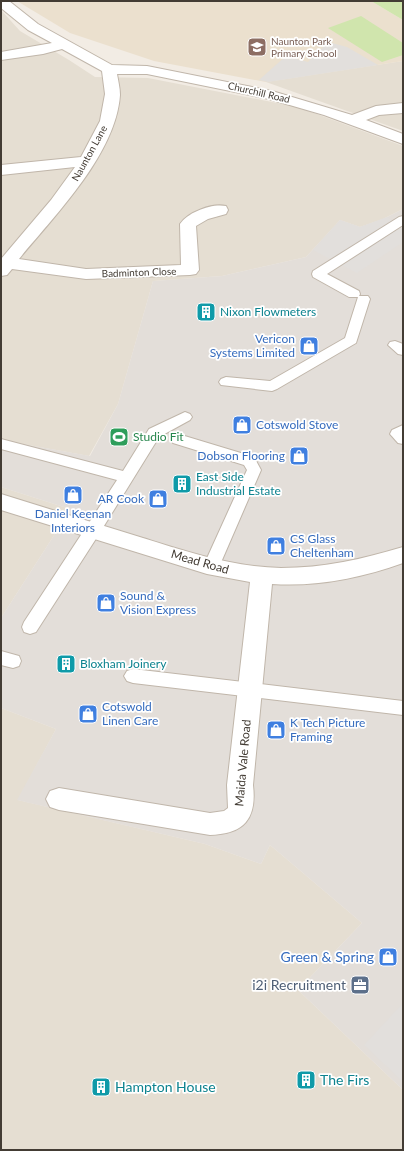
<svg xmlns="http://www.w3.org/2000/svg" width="404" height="1151" font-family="Lato,sans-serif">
<rect width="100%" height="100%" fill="#f2ece4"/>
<g fill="#e5ded2">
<polygon points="1,10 20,31 69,60 95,77 148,78 298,107 403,146 403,209 383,219 360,227 340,220 306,257 222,276 153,281 118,404 89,456 1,440"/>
<polygon points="403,61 403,131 266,82"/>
<polygon points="1,487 67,508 60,526 1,618"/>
<polygon points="1,708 56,729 18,800 205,844 261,864 270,845 362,923 298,990 403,1090 403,1150 1,1150"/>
</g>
<polygon fill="#e3ded9" points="403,209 403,1090 298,990 362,923 270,845 261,864 205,844 17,800 56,729 1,708 1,618 60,526 67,508 1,487 1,440 90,456 118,404 153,281 222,276 306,257 340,220 360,227 383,219"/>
<polygon fill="#ebe0ce" points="17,1 371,1 403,20 403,61 266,82 154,61 70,33"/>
<g fill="#d0e5ad">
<polygon points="371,1 403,1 403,20"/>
<polygon points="361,16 403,43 403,55 382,62 328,28"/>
</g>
<g fill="#e2dfdc">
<polygon points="328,42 347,47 378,65 268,82 259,80 286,56 308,62"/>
<polygon points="387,217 403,227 403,242 357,273 313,250 340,220 360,227"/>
<polygon points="403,1003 403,1082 364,1045"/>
</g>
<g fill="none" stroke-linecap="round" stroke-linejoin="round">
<defs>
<g id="service">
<polygon points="403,216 403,225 327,274 359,291 360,294 359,296 368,296 370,299 356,343 277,389 272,391 221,385 219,382 221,379 226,377 270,381 345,338 358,297 349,297 313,277 312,274 313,271 399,217"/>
<polygon points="395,341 403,344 403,355 398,354 388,345 390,342"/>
<polygon points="185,412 190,414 192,417 190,420 159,437 99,534 36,632 30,634 24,632 22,627 24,622 117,480 1,449 1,439 123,471 149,429"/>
<polygon points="403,425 403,444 398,443 390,434 392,430"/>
<polygon points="178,434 254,457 261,470 219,567 217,571 211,573 205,571 203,567 247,470 244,465 173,443 171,439 173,435"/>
<polygon points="1,651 19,656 21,661 19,666 13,668 1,665"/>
<polygon points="133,669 403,701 403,715 133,683 127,681 124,676 127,671"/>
</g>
<g id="minor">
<path d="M1,1H9L38,24L112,65L147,66L272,91L352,115L376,106L403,103V113L379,115L366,120L403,134V144L324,115L269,99L147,74H117C118,80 120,88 120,95C116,154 55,215 19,259L86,269L181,265L180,224C188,212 212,203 226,206L228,210L226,214L208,219L196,226L199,270L196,274L190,275L86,279L12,269L7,275L1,276V259L51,200L75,167L1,175V165L81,157L100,121L105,94L102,71L62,49L43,54L1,60V52L52,43L28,30L1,8Z"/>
<path d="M1,494C48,509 96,523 143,538C188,552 233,567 281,568C324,568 363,559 403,547V563C361,578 317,587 272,584L253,785C257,819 244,834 210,835L59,810L50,807L46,799L50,791L59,788L210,813L224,811L228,808L227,785L250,582L207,574L1,510Z"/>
</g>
</defs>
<use href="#service" stroke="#c0b6aa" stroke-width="2"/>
<use href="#minor" stroke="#c0b6aa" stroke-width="2"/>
<use href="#service" fill="#fff" fill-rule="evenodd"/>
<use href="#minor" fill="#fff" fill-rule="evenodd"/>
</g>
<defs>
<symbol id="school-square" viewBox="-11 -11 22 22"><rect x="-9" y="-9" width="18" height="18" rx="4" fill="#8d6e63" stroke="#fff"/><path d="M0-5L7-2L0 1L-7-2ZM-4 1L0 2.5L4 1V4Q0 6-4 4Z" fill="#fff"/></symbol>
<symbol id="building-square" viewBox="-11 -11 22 22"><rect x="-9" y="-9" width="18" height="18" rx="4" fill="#0f9aa8" stroke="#fff"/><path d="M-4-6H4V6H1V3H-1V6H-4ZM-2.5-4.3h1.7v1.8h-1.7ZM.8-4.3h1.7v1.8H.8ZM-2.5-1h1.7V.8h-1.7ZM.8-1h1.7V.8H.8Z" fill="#fff"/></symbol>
<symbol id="shop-square" viewBox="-11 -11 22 22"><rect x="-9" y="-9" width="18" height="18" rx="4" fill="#3f7fe0" stroke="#fff"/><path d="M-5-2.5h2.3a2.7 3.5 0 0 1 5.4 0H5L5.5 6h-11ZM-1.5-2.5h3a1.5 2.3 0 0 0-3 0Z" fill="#fff"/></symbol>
<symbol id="stadium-square" viewBox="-11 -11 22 22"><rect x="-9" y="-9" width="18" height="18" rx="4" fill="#2e9e5b" stroke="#fff"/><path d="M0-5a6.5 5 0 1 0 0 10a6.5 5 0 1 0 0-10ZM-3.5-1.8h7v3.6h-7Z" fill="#fff"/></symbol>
<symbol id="office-square" viewBox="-11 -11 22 22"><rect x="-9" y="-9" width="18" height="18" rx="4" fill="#5c6f8a" stroke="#fff"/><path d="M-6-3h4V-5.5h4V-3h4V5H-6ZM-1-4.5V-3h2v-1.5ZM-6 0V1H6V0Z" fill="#fff"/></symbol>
</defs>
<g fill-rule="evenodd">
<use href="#school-square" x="246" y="36" width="22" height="22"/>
<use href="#building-square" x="195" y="301" width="22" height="22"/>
<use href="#shop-square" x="298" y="335" width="22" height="22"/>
<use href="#shop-square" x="231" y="414" width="22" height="22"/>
<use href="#stadium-square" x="108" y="426" width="22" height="22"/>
<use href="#shop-square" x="288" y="445" width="22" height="22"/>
<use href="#building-square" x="171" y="473" width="22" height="22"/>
<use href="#shop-square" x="62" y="484" width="22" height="22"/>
<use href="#shop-square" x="147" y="488" width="22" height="22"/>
<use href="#shop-square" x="265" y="535" width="22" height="22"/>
<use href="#shop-square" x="95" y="592" width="22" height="22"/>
<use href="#building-square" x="55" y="653" width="22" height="22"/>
<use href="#shop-square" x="77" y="703" width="22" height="22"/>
<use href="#shop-square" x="265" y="719" width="22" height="22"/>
<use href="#shop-square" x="377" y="946" width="22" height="22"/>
<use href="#office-square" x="349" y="974" width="22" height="22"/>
<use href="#building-square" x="295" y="1069" width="22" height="22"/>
<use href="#building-square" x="90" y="1076" width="22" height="22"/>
</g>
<g text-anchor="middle" stroke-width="3.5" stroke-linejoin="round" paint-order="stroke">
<g font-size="10" fill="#785e54" stroke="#fff" text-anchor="start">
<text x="271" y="45">Naunton Park<tspan x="271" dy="12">Primary School</tspan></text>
</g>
<g font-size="10" fill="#433c34" stroke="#fff">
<text transform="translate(259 92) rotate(13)" y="4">Churchill Road</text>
<text transform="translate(89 153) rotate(-61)" y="4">Naunton Lane</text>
<text transform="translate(139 272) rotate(-2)" y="4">Badminton Close</text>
</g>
<g font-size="12" fill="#0d838f" stroke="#fff" text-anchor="start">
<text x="220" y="316">Nixon Flowmeters</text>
<text x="196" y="481">East Side<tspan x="196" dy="14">Industrial Estate</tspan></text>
<text x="80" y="668">Bloxham Joinery</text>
</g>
<g font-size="12" fill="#366cbe" stroke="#fff" text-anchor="start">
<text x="295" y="343" text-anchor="end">Vericon<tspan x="295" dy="14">Systems Limited</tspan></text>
<text x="256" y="429">Cotswold Stove</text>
<text x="285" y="460" text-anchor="end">Dobson Flooring</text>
<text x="144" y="503" text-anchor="end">AR Cook</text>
<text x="73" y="518" text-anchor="middle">Daniel Keenan<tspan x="73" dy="14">Interiors</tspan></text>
<text x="290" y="543">CS Glass<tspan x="290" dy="14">Cheltenham</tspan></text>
<text x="120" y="600">Sound &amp;<tspan x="120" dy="14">Vision Express</tspan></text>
<text x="102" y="711">Cotswold<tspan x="102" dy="14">Linen Care</tspan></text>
<text x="290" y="727">K Tech Picture<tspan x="290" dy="14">Framing</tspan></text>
</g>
<g font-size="12" fill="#27864d" stroke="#fff" text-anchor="start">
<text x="133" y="441">Studio Fit</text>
</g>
<g font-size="12" fill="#433c34" stroke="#fff">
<text transform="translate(200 562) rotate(16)" y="4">Mead Road</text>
<text transform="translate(243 763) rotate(-85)" y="4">Maida Vale Road</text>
</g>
<g font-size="14" fill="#366cbe" stroke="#fff" text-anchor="end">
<text x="374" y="962">Green &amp; Spring</text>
</g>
<g font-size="14" fill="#4e5e75" stroke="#fff" text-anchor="end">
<text x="346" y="990">i2i Recruitment</text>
</g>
<g font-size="14" fill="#0d838f" stroke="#fff" text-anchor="start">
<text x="320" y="1085">The Firs</text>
<text x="115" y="1092">Hampton House</text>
</g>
</g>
<rect width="404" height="1151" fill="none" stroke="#433c34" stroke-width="4"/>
</svg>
